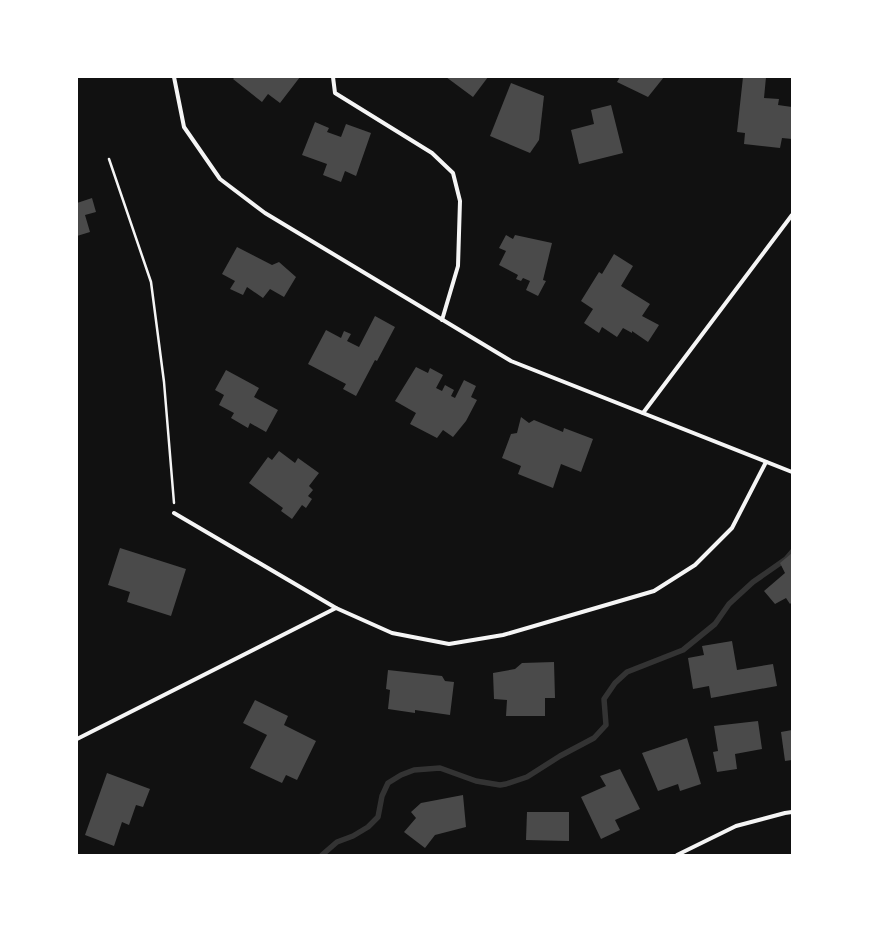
<svg xmlns="http://www.w3.org/2000/svg" width="869" height="932" font-family="'Fira Sans Condensed',sans-serif">
<rect width="100%" height="100%" fill="#111"/>
<g fill="none" stroke-linecap="round" stroke-linejoin="round">
<polyline stroke="#333" stroke-width="5.5" points="322,855 337,842 353,836 368,827 378,817 382,796 388,783 401,775 414,770 440,768 476,781 500,785 506,784 527,777 560,756 594,738 606,725 604,699 615,683 627,672 683,650 715,624 729,604 753,582 786,559 792,552"/>
</g>
<g fill="#4a4a4a">
<polygon points="235,77 300,77 280,103 268,94 262,102 233,79"/>
<polygon points="446,77 488,77 473,97"/>
<polygon points="620,77 664,77 648,97 617,82"/>
<polygon points="743,77 766,77 764,98 779,99 778,105 792,107 792,139 782,138 780,148 744,144 745,133 737,132"/>
<polygon points="511,83 544,96 539,140 530,153 490,136"/>
<polygon points="611,105 623,153 579,164 571,130 594,124 591,110"/>
<polygon points="315,122 329,128 327,132 341,137 346,124 371,133 356,176 345,171 341,182 323,175 327,164 302,155"/>
<polygon points="92,198 96,212 85,215 90,232 77,236 77,203"/>
<polygon points="506,235 513,239 515,235 552,243 543,280 546,281 538,296 526,290 530,281 523,278 521,281 516,279 518,275 499,265 506,251 499,248"/>
<polygon points="237,247 272,265 279,262 296,277 284,297 270,289 263,298 247,287 243,295 230,289 235,281 222,274"/>
<polygon points="614,254 633,266 621,286 650,304 642,316 659,325 648,342 632,331 632,333 623,328 617,337 602,327 599,333 584,323 593,309 581,301 599,272 602,274"/>
<polygon points="375,316 395,327 377,361 375,360 356,396 343,389 346,384 308,364 326,330 341,338 344,331 351,334 347,341 359,347"/>
<polygon points="416,367 428,373 430,368 443,375 436,388 442,391 445,385 454,390 451,396 455,398 464,380 476,386 471,397 477,400 466,421 453,437 443,430 437,438 410,424 416,413 395,401"/>
<polygon points="226,370 259,388 254,397 278,410 266,432 250,423 248,428 231,418 234,413 219,405 224,395 215,390"/>
<polygon points="521,417 529,423 534,420 563,432 564,428 593,439 581,472 561,464 553,488 518,474 521,466 502,458 511,434 517,433"/>
<polygon points="279,451 295,463 298,458 319,473 309,486 313,490 308,496 312,499 306,508 302,505 292,519 281,511 283,508 249,483 268,457 272,460"/>
<polygon points="120,548 186,569 171,616 127,602 130,592 108,585"/>
<polygon points="792,553 792,602 790,604 786,598 775,604 764,591 785,573 780,563"/>
<polygon points="732,641 737,670 773,664 777,686 711,698 709,686 693,689 688,658 704,655 702,646"/>
<polygon points="554,662 555,698 545,698 545,716 506,716 507,700 494,699 493,673 515,669 522,663"/>
<polygon points="388,670 442,676 445,681 454,682 450,715 415,710 415,713 388,709 390,690 386,689"/>
<polygon points="255,700 288,716 284,725 316,741 297,780 286,775 282,783 250,768 267,735 243,723"/>
<polygon points="758,721 762,749 735,754 737,769 717,772 713,752 718,751 714,726"/>
<polygon points="792,730 792,760 785,761 781,732"/>
<polygon points="687,738 701,784 680,791 678,784 658,791 642,753"/>
<polygon points="620,769 640,809 615,820 620,830 601,839 581,797 606,786 600,776"/>
<polygon points="107,773 150,789 143,807 136,805 129,825 122,822 114,846 85,835"/>
<polygon points="463,795 466,827 435,835 425,848 404,832 416,818 411,812 421,803"/>
<polygon points="527,812 569,812 569,841 526,840"/>
</g>
<g fill="none" stroke-linecap="round" stroke-linejoin="round">
<polyline stroke="#f5f5f5" stroke-width="2.5" points="109,159 151,282 164,382 174,503"/>
<g stroke="#f5f5f5" stroke-width="4">
<polyline points="174,77 184,127 220,179 265,213 511,361 792,472"/>
<polyline points="333,77 335,93 432,153 453,173 460,201 458,266 442,320"/>
<polyline points="643,413 792,215"/>
<polyline points="174,513 336,608 392,633 449,644 503,635 654,591 695,565 732,528 766,462"/>
<polyline points="77,739 336,608"/>
<polyline points="677,855 736,826 785,813 792,812"/>
</g>
</g>
<rect width="869" height="932" fill="none" stroke="#ffffff" stroke-width="156"/>
</svg>
